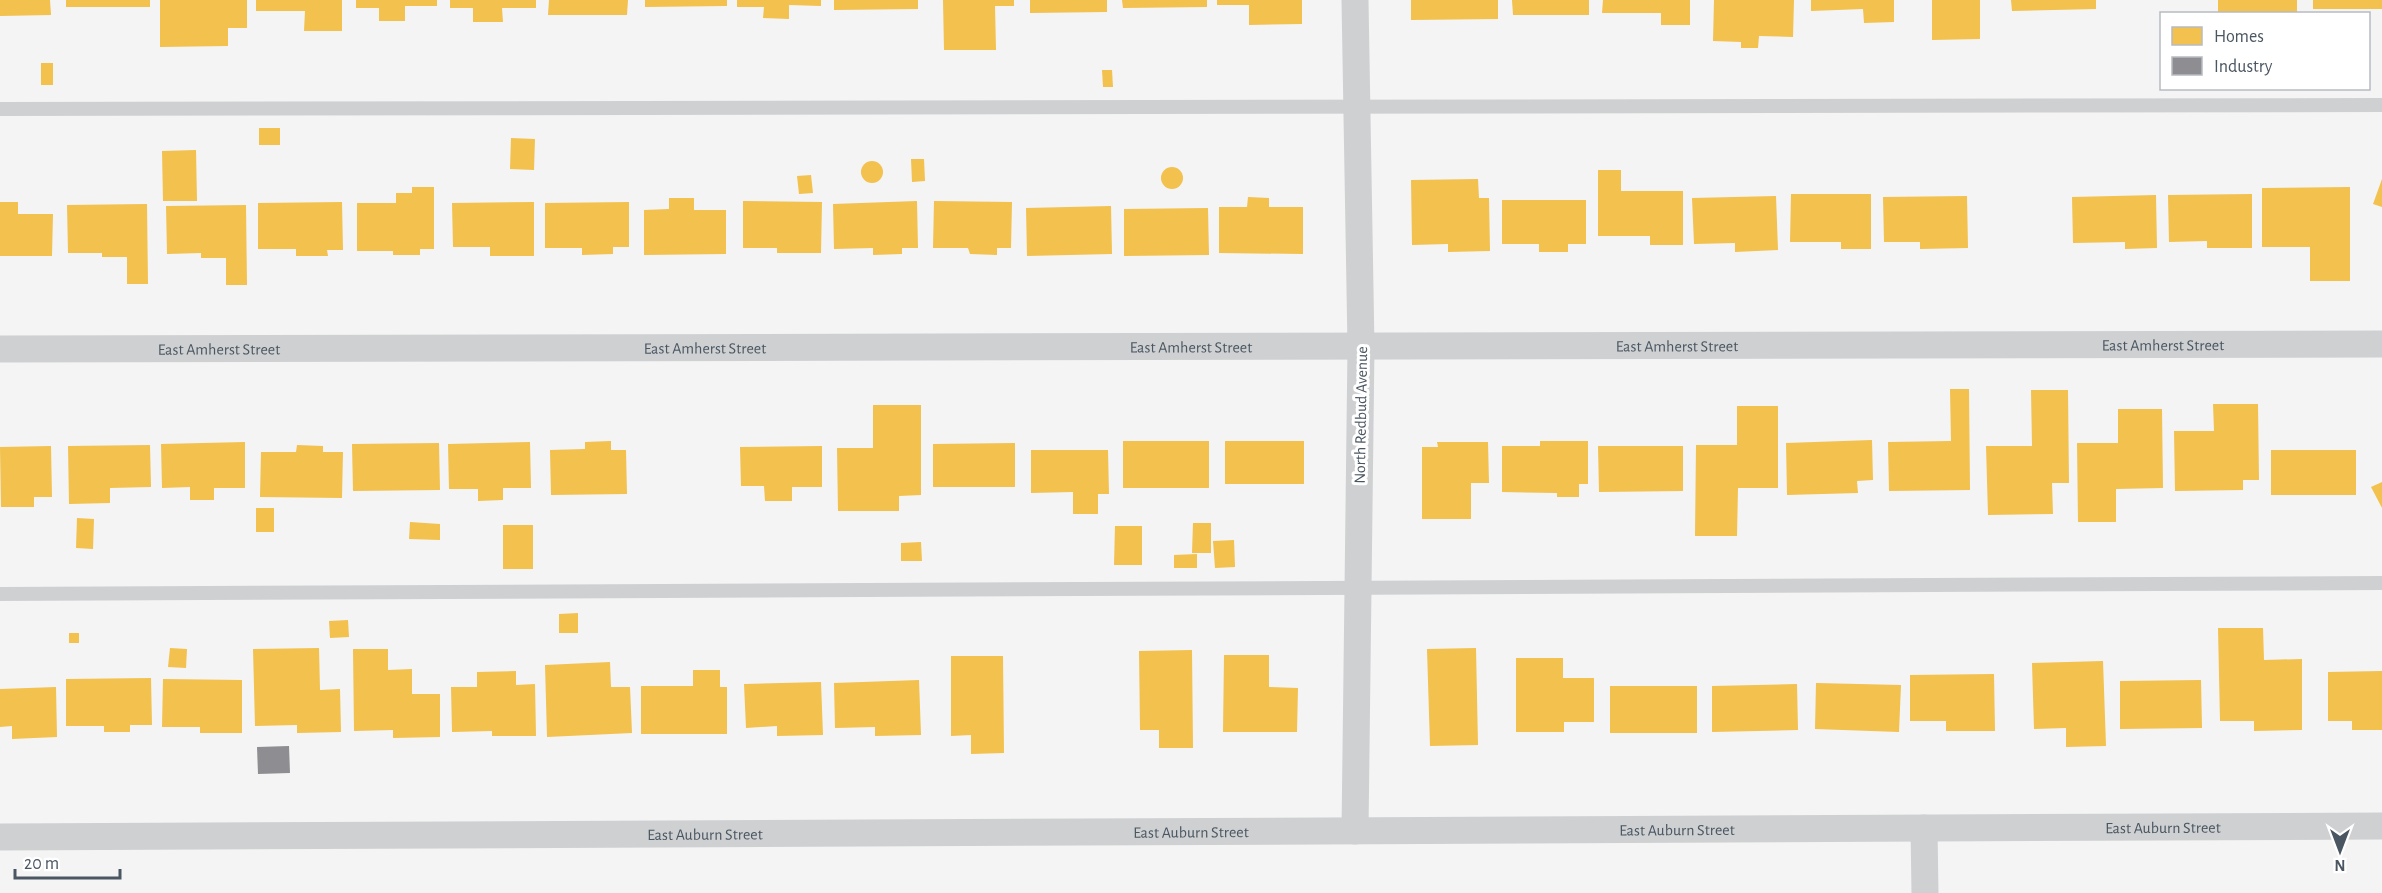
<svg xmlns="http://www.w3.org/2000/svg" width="2382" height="893" font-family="'Alegreya Sans',sans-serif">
<rect width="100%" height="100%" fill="#f4f4f4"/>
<g fill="#f2c14e">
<polygon points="0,0 50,0 51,15 0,16"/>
<rect x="66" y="0" width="84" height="7"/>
<polygon points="160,0 247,0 247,28 228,28 228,46 160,47"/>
<polygon points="256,0 342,0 342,31 304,31 305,11 256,11"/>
<polygon points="356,0 437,0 437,6 405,6 405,21 379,21 379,8 356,8"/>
<polygon points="450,0 536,0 536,8 502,8 503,22 473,22 473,8 450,8"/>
<polygon points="549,0 628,0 627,15 548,15"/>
<polygon points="645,0 727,0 727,6 645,7"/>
<polygon points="737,0 821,0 821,6 789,5 789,19 763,18 764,7 737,7"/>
<polygon points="834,0 918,0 918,9 834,10"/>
<polygon points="943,0 1014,0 1014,6 995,6 996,50 944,50"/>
<polygon points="1030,0 1107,0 1107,12 1030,13"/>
<polygon points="1122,0 1207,0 1207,7 1123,8"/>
<polygon points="1217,0 1302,0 1302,24 1249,25 1249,5 1217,5"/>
<polygon points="1411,0 1498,0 1498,19 1411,20"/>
<polygon points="1512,0 1589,0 1589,15 1513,15"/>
<polygon points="1603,0 1690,0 1690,25 1661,25 1661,13 1602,13"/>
<polygon points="1714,0 1794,0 1793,37 1759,36 1758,48 1741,48 1741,42 1713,41"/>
<polygon points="1811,0 1894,0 1894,22 1864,23 1863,9 1811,11"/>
<polygon points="1932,0 1980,0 1980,39 1932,40"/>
<polygon points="2011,0 2096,0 2096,9 2012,11"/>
<rect x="2218" y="0" width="79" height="14"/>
<rect x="2313" y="0" width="69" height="9"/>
<rect x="41" y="63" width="12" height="22"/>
<polygon points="1102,70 1112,70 1113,87 1103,87"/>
<rect x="259" y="128" width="21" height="17"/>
<polygon points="511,138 535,139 534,170 510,169"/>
<polygon points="196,150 197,201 163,201 162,151"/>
<polygon points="911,159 924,159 925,181 912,182"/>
<circle cx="872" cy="172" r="11"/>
<circle cx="1172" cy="178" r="11"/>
<polygon points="1598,170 1621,170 1621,191 1683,191 1683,245 1650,245 1650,236 1598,236"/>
<polygon points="811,175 813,193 799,194 797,176"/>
<polygon points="1478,179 1479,198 1489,198 1490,251 1448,252 1448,244 1412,245 1411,180"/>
<polygon points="2382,179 2382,207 2373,204"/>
<polygon points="412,187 434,187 434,249 420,249 420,255 393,255 393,251 357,251 357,203 396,203 396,193 412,193"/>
<polygon points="2350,187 2350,281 2310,281 2310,247 2262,247 2262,188"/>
<polygon points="1791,194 1871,194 1871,249 1841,249 1841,242 1790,242"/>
<polygon points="2252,194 2252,248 2207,248 2207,241 2169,242 2168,195"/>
<polygon points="2156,195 2157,248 2125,249 2125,242 2073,243 2072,197"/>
<polygon points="1776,196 1778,250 1735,252 1735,243 1694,244 1692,198"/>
<polygon points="1967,196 1968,248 1920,249 1920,242 1884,242 1883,197"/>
<polygon points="1248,197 1269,198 1269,207 1303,207 1303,254 1219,253 1219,207 1247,207"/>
<polygon points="669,198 694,198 694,210 726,210 726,254 644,255 644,210 669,209"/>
<polygon points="1502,200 1586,200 1586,244 1568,244 1568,252 1539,252 1539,244 1502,244"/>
<polygon points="743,201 822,202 821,253 777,253 777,248 743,248"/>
<polygon points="917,201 918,248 902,248 902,254 873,255 873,248 834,249 833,204"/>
<polygon points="934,201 1012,202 1011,248 997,248 997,255 970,254 968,248 933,248"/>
<polygon points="0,202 18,202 18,214 53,214 52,256 0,256"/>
<polygon points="342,202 343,250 327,250 328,256 296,256 296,249 258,249 258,203"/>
<polygon points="534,202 534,256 490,256 490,247 453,247 452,203"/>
<polygon points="629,202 629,247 613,247 613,254 582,255 582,248 545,248 545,203"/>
<polygon points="147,204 148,284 127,284 127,257 102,257 102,253 68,253 67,205"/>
<polygon points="246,205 247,285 226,285 226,258 201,258 201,253 167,254 166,206"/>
<polygon points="1111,206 1112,254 1027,256 1026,208"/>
<polygon points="1208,208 1209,255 1124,256 1124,209"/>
<polygon points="1950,389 1969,389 1970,490 1889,491 1888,442 1951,441"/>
<polygon points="2031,390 2068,390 2069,483 2052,483 2053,514 1988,515 1986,446 2032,446"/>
<polygon points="2213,404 2258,404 2259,480 2243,480 2243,490 2175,491 2174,431 2214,431"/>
<polygon points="873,405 921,405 921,495 899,496 899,511 838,511 837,448 873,448"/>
<polygon points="1737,406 1778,406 1778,488 1738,488 1737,536 1695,536 1696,445 1737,445"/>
<polygon points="2118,409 2162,409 2163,488 2116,489 2116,522 2078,522 2077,443 2118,443"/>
<polygon points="1872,440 1873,480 1857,481 1858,493 1787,495 1786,443"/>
<polygon points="611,441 611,450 626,450 627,494 551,495 550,450 585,449 585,442"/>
<rect x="1123" y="441" width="86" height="47"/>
<rect x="1225" y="441" width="79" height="43"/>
<polygon points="1540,441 1588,441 1588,484 1579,484 1579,497 1557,497 1557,493 1502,492 1502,446 1540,446"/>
<polygon points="245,442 245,488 214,488 214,500 190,500 190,487 162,488 161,444"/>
<polygon points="530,442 531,488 503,488 503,500 478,501 478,489 449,489 448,444"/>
<polygon points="1437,442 1488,442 1489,483 1471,483 1471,519 1422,519 1422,447 1438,447"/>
<polygon points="439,443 440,490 353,491 352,444"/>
<polygon points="1015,443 1015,487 933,487 933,444"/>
<polygon points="150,445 151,487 110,488 110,503 69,504 68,446"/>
<polygon points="297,445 323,446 323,452 343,452 342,498 260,497 261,452 296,452"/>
<polygon points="51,446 52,497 34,497 34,507 1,507 0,447"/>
<polygon points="822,446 822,487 792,487 792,501 765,501 764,486 741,486 740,447"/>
<polygon points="1598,446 1683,446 1683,491 1599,492"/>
<polygon points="1031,450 1108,450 1109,494 1098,494 1098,514 1073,514 1073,492 1031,493"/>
<rect x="2271" y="450" width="85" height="45"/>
<polygon points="2382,482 2382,508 2371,487"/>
<rect x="256" y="508" width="18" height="24"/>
<polygon points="77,518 94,519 93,549 76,548"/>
<polygon points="410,522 440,524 440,540 409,539"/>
<polygon points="1193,523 1211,523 1211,553 1192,553"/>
<rect x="503" y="525" width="30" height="44"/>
<polygon points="1115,526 1142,526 1142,565 1114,565"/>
<polygon points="1234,540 1235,567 1215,568 1213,541"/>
<polygon points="921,542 922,561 901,561 901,543"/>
<polygon points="1197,554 1197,568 1174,568 1174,555"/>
<polygon points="578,613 578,633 559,633 559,614"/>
<polygon points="348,620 349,637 330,638 329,621"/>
<polygon points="2218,628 2263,628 2264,660 2302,659 2302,730 2254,731 2254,721 2220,721"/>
<rect x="69" y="633" width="10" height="10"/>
<polygon points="170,648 187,649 186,668 168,667"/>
<polygon points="319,648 320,690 340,689 341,732 297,733 297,725 255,726 253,649"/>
<polygon points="1476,648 1478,745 1430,746 1427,649"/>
<polygon points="353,649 388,649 388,670 412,669 412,694 440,694 440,737 393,738 393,730 354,731"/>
<polygon points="1192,650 1193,748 1159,748 1159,730 1140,730 1139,651"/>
<polygon points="1224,655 1269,655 1269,687 1298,688 1297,732 1223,732"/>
<polygon points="951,656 1003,656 1004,753 971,754 971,735 951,736"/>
<polygon points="1516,658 1563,658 1563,678 1594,678 1594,722 1564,722 1564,732 1516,732"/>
<polygon points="2103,661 2106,746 2066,747 2066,728 2034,729 2032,663"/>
<polygon points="610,662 611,687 630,687 632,733 547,737 545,665"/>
<polygon points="693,670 720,670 720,687 727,687 727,734 641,734 641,686 693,686"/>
<polygon points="516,671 516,685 535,684 536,736 492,736 492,731 452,732 451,687 477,687 477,672"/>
<polygon points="2382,671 2382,730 2352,730 2352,721 2328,721 2328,672"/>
<polygon points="1994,674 1995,731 1946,731 1946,721 1910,721 1910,675"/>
<polygon points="151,678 152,725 130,725 130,732 104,732 104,726 66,726 66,679"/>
<polygon points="163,679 242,680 242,733 200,733 200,727 162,727"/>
<polygon points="919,680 921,735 875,736 875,727 835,728 834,683"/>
<polygon points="2201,680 2202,728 2120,729 2120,681"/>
<polygon points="821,682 823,735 777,736 777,726 746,728 744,684"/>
<polygon points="1816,683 1901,685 1899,732 1815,729"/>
<polygon points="1797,684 1798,730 1712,732 1712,686"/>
<rect x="1610" y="686" width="87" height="47"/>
<polygon points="56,687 57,737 12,739 12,726 0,727 0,689"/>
</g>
<polygon fill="#8d8d92" points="289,746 290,773 258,774 257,747"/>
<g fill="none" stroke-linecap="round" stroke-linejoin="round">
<g stroke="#ced0d2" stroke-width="14">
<polyline points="0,109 2382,105"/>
<polyline points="0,594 2382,583"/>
</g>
<g stroke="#ced0d2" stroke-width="27">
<polyline points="1355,0 1361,347 1355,831"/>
<path id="s1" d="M0,349L2382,344"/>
<polyline points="1924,828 1925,893"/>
<path id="s2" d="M0,837L2382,826"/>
</g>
</g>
<g text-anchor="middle" stroke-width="6" stroke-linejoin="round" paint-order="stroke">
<g font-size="16" fill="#4a5661" stroke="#fff">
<text dy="6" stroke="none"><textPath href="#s1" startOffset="2163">East Amherst Street</textPath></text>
<text dy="6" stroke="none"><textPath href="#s1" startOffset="1677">East Amherst Street</textPath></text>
<text dy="6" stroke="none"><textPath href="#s1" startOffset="1191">East Amherst Street</textPath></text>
<text dy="6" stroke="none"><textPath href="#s1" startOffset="705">East Amherst Street</textPath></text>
<text dy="6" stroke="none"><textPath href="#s1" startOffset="219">East Amherst Street</textPath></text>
<text transform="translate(1360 415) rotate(-89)" y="6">North Redbud Avenue</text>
<text dy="6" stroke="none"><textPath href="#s2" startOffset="2163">East Auburn Street</textPath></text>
<text dy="6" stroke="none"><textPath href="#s2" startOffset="1677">East Auburn Street</textPath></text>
<text dy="6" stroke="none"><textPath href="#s2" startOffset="1191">East Auburn Street</textPath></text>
<text dy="6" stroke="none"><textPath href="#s2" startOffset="705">East Auburn Street</textPath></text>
</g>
</g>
<rect x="2160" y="12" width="210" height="78" fill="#ffffff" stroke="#b7bbc0" stroke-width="1.5"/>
<rect x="2172" y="27" width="30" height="18" fill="#f2c14e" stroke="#b7bbc0" stroke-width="1.5"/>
<text x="2214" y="42" font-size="18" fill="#4a5661">Homes</text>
<rect x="2172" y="57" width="30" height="18" fill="#8d8d92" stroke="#b7bbc0" stroke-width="1.5"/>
<text x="2214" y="72" font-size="18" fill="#4a5661">Industry</text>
<g transform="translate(2340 851) rotate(180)" stroke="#ffffff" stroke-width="4.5" paint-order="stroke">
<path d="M0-4.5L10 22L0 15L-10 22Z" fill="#4a5661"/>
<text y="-9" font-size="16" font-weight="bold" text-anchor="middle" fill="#4a5661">N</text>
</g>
<path d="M15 869v9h105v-9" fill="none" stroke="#4a5661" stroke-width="3"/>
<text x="24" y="869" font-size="18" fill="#4a5661" stroke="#ffffff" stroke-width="4.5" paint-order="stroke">20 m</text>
</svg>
